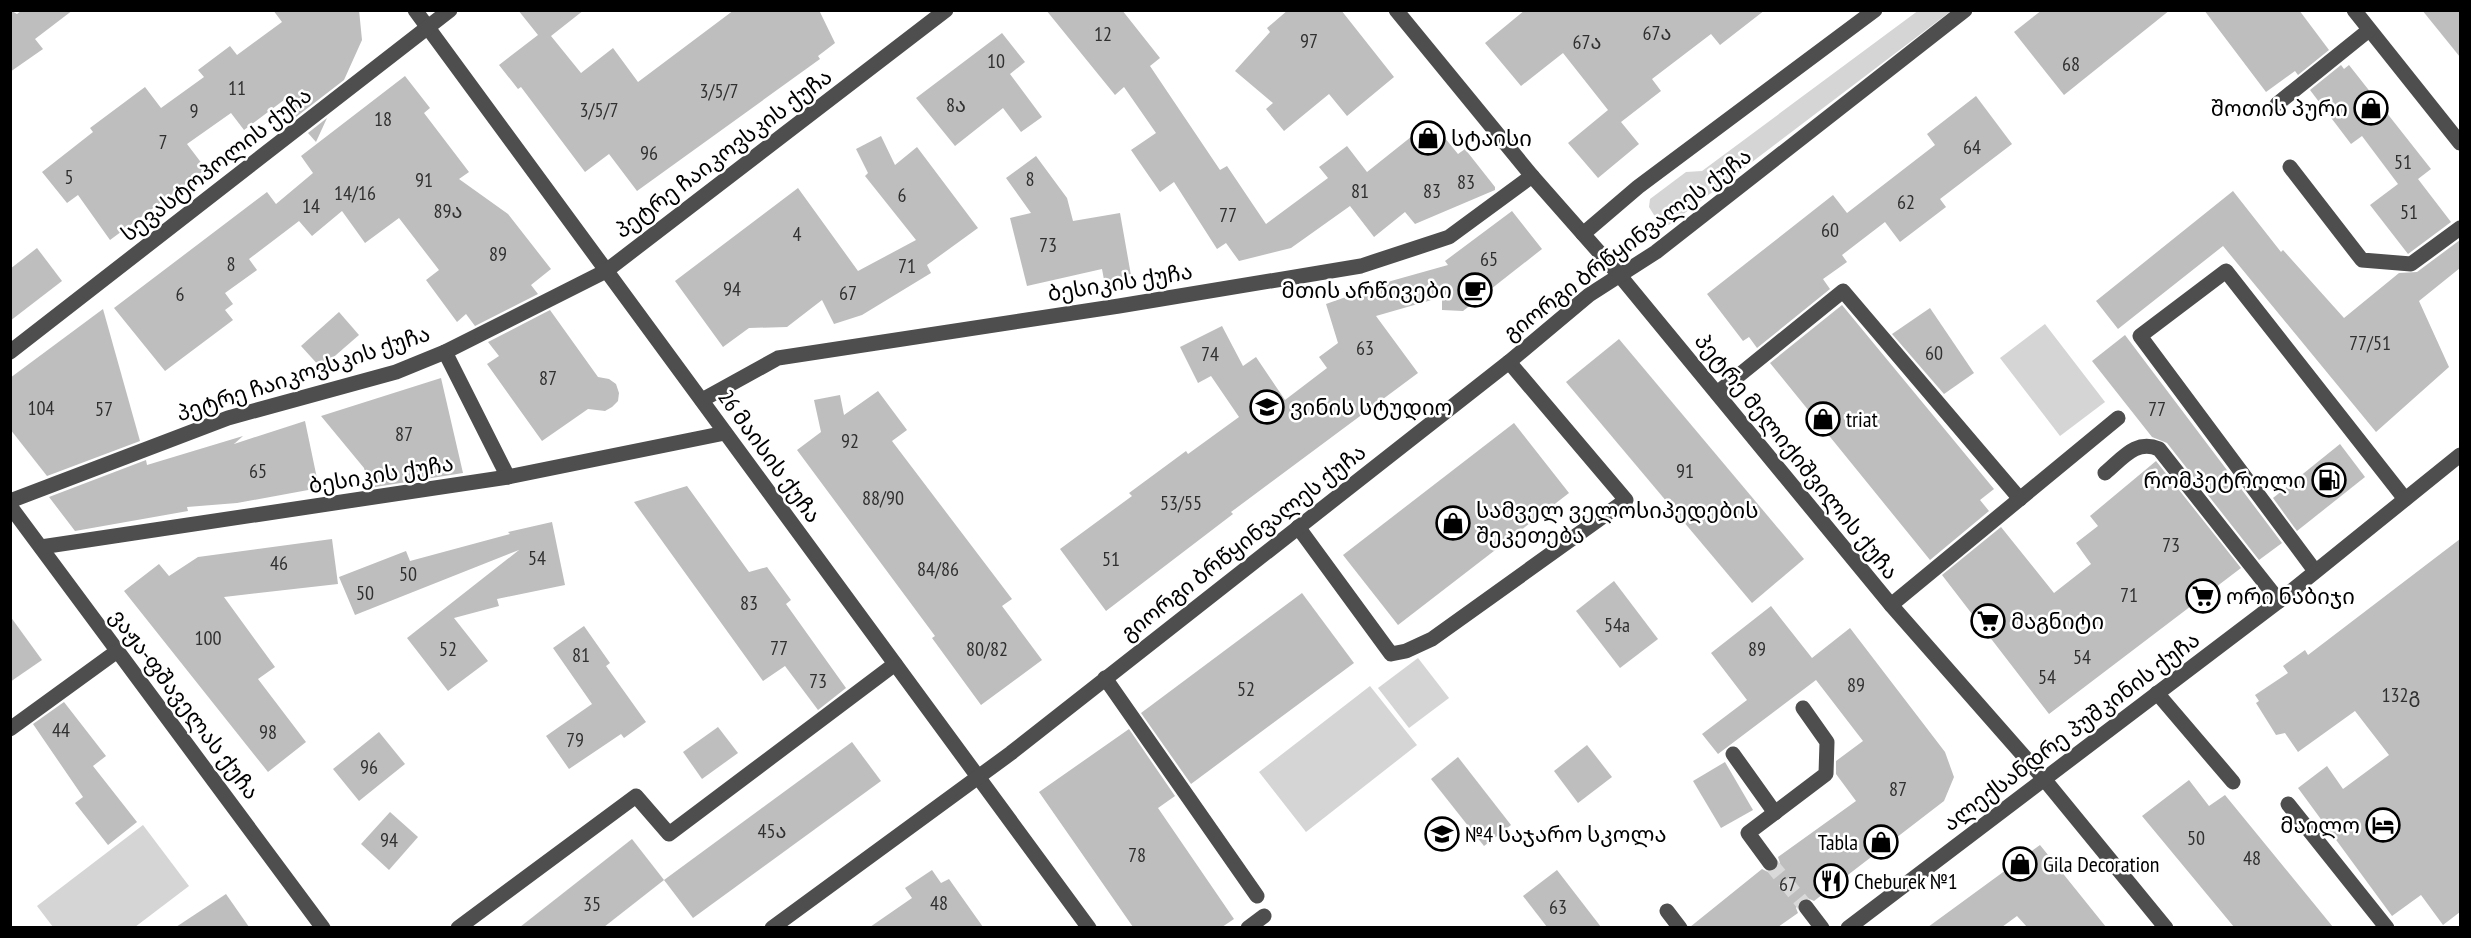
<svg xmlns="http://www.w3.org/2000/svg" width="2471" height="938" font-family="'PT Sans Narrow','Noto Sans Georgian',sans-serif">
<rect width="100%" height="100%" fill="#fff"/>
<g fill="#d5d5d5">
<polygon points="1919,10 1951,11 1669,225 1659,223 1649,207 1650,199 1686,172 1702,171"/>
<polygon points="2045,324 2105,402 2060,436 2000,358"/>
<polygon points="1418,658 1449,698 1409,728 1378,688"/>
<polygon points="1370,686 1417,745 1306,832 1259,772"/>
<polygon points="143,825 189,886 135,927 53,927 37,906"/>
</g>
<g fill="#bebebe">
<polygon points="10,10 17,14 22,10 73,10 35,39 43,49 10,72"/>
<polygon points="273,10 359,10 362,40 344,80 296,117 284,100 244,130 231,113 187,144 206,169 110,240 78,195 67,203 42,172 93,132 90,128 145,87 161,108 204,77 198,70 230,46 237,55 282,22"/>
<polygon points="518,10 584,10 551,36 581,73 613,48 638,82 734,10 819,10 835,43 818,56 820,59 637,191 609,154 585,172 521,87 518,89 499,65 538,35"/>
<polygon points="1046,10 1122,10 1160,58 1150,66 1220,170 1227,166 1266,224 1328,178 1319,167 1347,146 1367,172 1431,121 1458,154 1465,149 1495,187 1495,190 1415,224 1405,212 1374,237 1350,206 1291,248 1239,261 1226,243 1217,249 1174,182 1160,192 1131,150 1156,133 1124,87 1115,95"/>
<polygon points="1288,10 1341,10 1394,77 1347,116 1329,94 1284,131 1266,109 1273,103 1235,71 1270,32 1267,28"/>
<polygon points="1525,10 1765,10 1720,45 1711,34 1652,79 1661,91 1621,122 1639,144 1598,178 1568,143 1608,110 1563,53 1521,86 1485,43"/>
<polygon points="2042,10 2170,10 2064,95 2014,32"/>
<polygon points="2204,10 2299,10 2329,50 2298,75 2295,71 2266,92"/>
<polygon points="2422,10 2460,10 2460,57"/>
<polygon points="1002,33 1025,62 1010,74 1042,117 1021,132 1003,108 955,146 916,98"/>
<polygon points="2341,65 2344,69 2349,65 2431,169 2418,179 2451,222 2408,254 2370,205 2398,184 2362,136 2351,144 2310,90"/>
<polygon points="405,76 430,108 424,113 469,172 459,179 508,214 551,269 531,285 538,294 475,326 466,314 457,322 426,280 439,270 399,218 365,243 342,211 312,236 299,221 249,259 257,270 225,293 233,304 225,310 233,320 165,371 114,308 267,192 276,204 313,173 301,156"/>
<polygon points="1976,96 2012,144 1940,199 1946,207 1900,242 1885,222 1842,255 1847,262 1823,279 1830,289 1757,348 1749,337 1743,341 1707,294 1833,195 1847,213 1935,145 1927,134"/>
<polygon points="327,118 316,142 308,133"/>
<polygon points="881,136 895,165 917,147 978,228 927,265 931,273 862,315 834,324 822,300 787,327 749,328 723,347 675,281 798,188 858,271 916,240 865,176 868,173 856,149"/>
<polygon points="1036,156 1067,198 1073,221 1120,213 1132,281 1105,285 1102,269 1027,286 1010,218 1031,213 1006,178"/>
<polygon points="2233,191 2281,252 2283,250 2344,318 2399,273 2417,272 2460,240 2460,268 2419,301 2449,367 2376,432 2223,246 2118,329 2096,301"/>
<polygon points="1512,211 1542,249 1463,311 1442,310 1442,297 1376,316 1418,373 1231,512 1233,514 1106,611 1060,549 1132,496 1129,493 1186,451 1188,454 1239,417 1211,376 1198,383 1180,347 1222,326 1243,366 1256,357 1285,400 1327,368 1319,357 1338,343 1326,304 1391,281 1448,265 1445,261"/>
<polygon points="37,248 62,281 10,321 10,269"/>
<polygon points="1842,305 1994,489 1980,500 1989,511 1930,560 1770,363"/>
<polygon points="1930,308 1974,373 1944,394 1892,334"/>
<polygon points="103,309 140,441 47,476 10,429 10,378"/>
<polygon points="550,310 598,377 609,379 616,384 619,393 618,401 612,407 605,411 588,409 542,441 487,364 499,356 488,342"/>
<polygon points="339,312 359,335 321,368 301,346"/>
<polygon points="2125,335 2282,543 2259,560 2167,443 2152,437 2092,361"/>
<polygon points="1619,339 1804,559 1752,603 1566,382"/>
<polygon points="441,378 463,473 369,488 364,468 321,416"/>
<polygon points="878,391 907,430 892,441 1012,599 1002,606 1042,660 981,705 932,638 935,636 797,450 821,432 814,400 840,395 844,415"/>
<polygon points="305,421 319,488 237,503 187,507 188,511 75,531 49,497 146,460 147,465 243,436 234,444"/>
<polygon points="1514,423 1569,493 1398,625 1343,555"/>
<polygon points="2340,444 2365,477 2297,531 2273,498"/>
<polygon points="2156,461 2241,568 2049,714 1942,575 2001,527 2054,593 2091,564 2076,543 2098,526 2090,516"/>
<polygon points="687,486 749,572 767,567 791,600 786,604 846,688 818,710 785,666 763,681 634,502"/>
<polygon points="552,522 565,585 497,599 499,606 454,618 488,661 448,691 407,638 519,550 355,615 339,577 406,551 410,561 510,534 508,532"/>
<polygon points="332,539 338,584 224,597 275,667 258,679 306,742 268,772 124,591 159,564 169,576 198,557"/>
<polygon points="2460,539 2460,912 2443,925 2421,895 2392,916 2298,788 2327,766 2343,789 2389,755 2355,711 2298,752 2285,733 2276,735 2256,703 2259,701 2255,695 2288,673 2283,666 2305,650 2308,655"/>
<polygon points="1614,581 1658,639 1620,668 1576,611"/>
<polygon points="1302,593 1354,663 1191,784 1141,713"/>
<polygon points="1771,606 1812,658 1850,628 1945,752 1954,777 1944,801 1814,901 1805,897 1800,900 1796,908 1798,913 1778,927 1690,927 1762,869 1770,873 1776,870 1780,863 1778,857 1856,801 1836,774 1836,761 1863,741 1816,680 1718,754 1702,734 1747,700 1711,653"/>
<polygon points="10,616 42,660 10,682"/>
<polygon points="584,626 610,663 606,666 646,722 624,738 621,734 569,769 546,736 592,704 553,648"/>
<polygon points="64,702 106,756 93,766 137,822 108,845 75,803 83,797 33,724"/>
<polygon points="718,727 738,753 702,779 683,752"/>
<polygon points="1129,729 1175,796 1158,808 1234,919 1222,927 1133,927 1039,792"/>
<polygon points="379,732 405,764 359,801 333,769"/>
<polygon points="852,742 881,781 693,918 664,880"/>
<polygon points="1587,745 1612,777 1578,803 1554,771"/>
<polygon points="1458,757 1511,825 1484,846 1431,779"/>
<polygon points="1725,762 1753,810 1721,828 1693,781"/>
<polygon points="2189,780 2209,806 2225,795 2333,927 2234,927 2142,816"/>
<polygon points="390,812 418,837 389,870 361,844"/>
<polygon points="632,839 664,880 604,927 520,927"/>
<polygon points="2040,845 2106,927 2027,927 2017,916 2002,927 1928,927"/>
<polygon points="932,870 941,883 949,879 983,927 870,927 912,898 905,888"/>
<polygon points="1557,870 1601,927 1547,927 1523,896"/>
<polygon points="226,894 249,927 176,927"/>
</g>
<g fill="none" stroke-linecap="round" stroke-linejoin="round">
<polyline stroke="#d9d9d9" stroke-width="15" stroke-dasharray="15 8" stroke-linecap="butt" points="1770,863 1806,907"/>
<g stroke="#4e4e4e" stroke-width="15">
<polyline points="415,10 1089,928"/>
<polyline points="1396,10 1532,176 1621,277 1891,605 2044,779 2166,928"/>
<polyline points="2354,10 2460,143"/>
<polyline points="2277,104 2369,30"/>
<polyline points="2290,167 2362,260 2411,264 2460,228"/>
<polyline points="1583,234 1638,187 1875,10"/>
<polyline points="10,352 450,10"/>
<polyline points="445,352 508,477"/>
<polyline points="1717,393 1843,291 2020,499"/>
<polyline points="702,400 778,358 1119,306 1361,266 1449,237 1532,176"/>
<path d="M2105,473C2123,458 2136,439 2159,449L2279,601"/>
<polyline points="10,501 228,418 396,372 445,352 606,271 946,10"/>
<polyline points="10,506 323,928"/>
<polyline points="1298,527 1391,654 1406,651 1432,639 1626,500 1509,362"/>
<polyline points="41,547 508,477 725,433"/>
<polyline points="2315,571 2140,336 2226,271 2405,499"/>
<polyline points="1891,605 2118,418"/>
<polyline points="1105,678 1257,896"/>
<polyline points="2157,693 2233,782"/>
<polyline points="10,729 116,652"/>
<polyline points="1733,754 1775,813"/>
<polyline points="2288,804 2387,928"/>
<polyline points="1770,863 1748,833 1826,774 1827,742 1803,708"/>
<polyline points="1806,907 1822,928"/>
<polyline points="1667,911 1680,928"/>
<polyline points="458,928 636,796 669,834 895,664"/>
<polyline points="772,928 1011,753 1509,362 1589,295 1656,252 1965,10"/>
<polyline points="1248,928 1264,916"/>
<polyline points="1848,928 2279,601 2460,455"/>
</g>
</g>
<defs>
<symbol id="shop-ring" viewBox="-11 -11 22 22"><circle r="9.5" fill="#fff" stroke="#000" stroke-width="1.5"/><path d="M-5-2.5h2.3a2.7 3.5 0 0 1 5.4 0H5L5.5 6h-11ZM-1.5-2.5h3a1.5 2.3 0 0 0-3 0Z" fill="#000"/></symbol>
<symbol id="cafe-ring" viewBox="-11 -11 22 22"><circle r="9.5" fill="#fff" stroke="#000" stroke-width="1.5"/><path d="M-5.5-4.5H6V0H3Q3 3.5 0 3.5H-2.5Q-5.5 3.5-5.5 0ZM3-3.2v2h1.7v-2ZM-6 4.5H4V6H-6Z" fill="#000"/></symbol>
<symbol id="school-ring" viewBox="-11 -11 22 22"><circle r="9.5" fill="#fff" stroke="#000" stroke-width="1.5"/><path d="M0-5L7-2L0 1L-7-2ZM-4 1L0 2.5L4 1V4Q0 6-4 4Z" fill="#000"/></symbol>
<symbol id="fuel-ring" viewBox="-11 -11 22 22"><circle r="9.5" fill="#fff" stroke="#000" stroke-width="1.5"/><path d="M-5.5-6h7V0h2V4h1.3V-2.5L3-4.5l.8-.8L6-3V5H2.5V1h-1V6h-7ZM-4.2-4.7v3.2H.2V-4.7Z" fill="#000"/></symbol>
<symbol id="supermarket-ring" viewBox="-11 -11 22 22"><circle r="9.5" fill="#fff" stroke="#000" stroke-width="1.5"/><path d="M-6-5.5h2.5l.6 2H6L4.5 2H-2.5L-4.4-4H-6ZM-1.5 3.2a1.3 1.3 0 1 0 .1 0ZM3 3.2a1.3 1.3 0 1 0 .1 0Z" fill="#000"/></symbol>
<symbol id="hotel-ring" viewBox="-11 -11 22 22"><circle r="9.5" fill="#fff" stroke="#000" stroke-width="1.5"/><path d="M-6-4.5h1.5V1H6V5H4.5V3h-9V5H-6ZM-4 0a1.8 1.8 0 1 1 3.6 0ZM.5 0V-2.5h3Q6-2.5 6 0Z" fill="#000"/></symbol>
<symbol id="restaurant-ring" viewBox="-11 -11 22 22"><circle r="9.5" fill="#fff" stroke="#000" stroke-width="1.5"/><path d="M-5-6h1v4h1v-4h1v4h1v-4h1v5L-1.5 .5V6h-2V.5L-5-1ZM5-6V6H3V1.5H1.5Q1.5-4 5-6Z" fill="#000"/></symbol>
</defs>
<g fill-rule="evenodd">
<use href="#shop-ring" x="2352" y="89" width="38" height="38"/>
<use href="#shop-ring" x="1409" y="119" width="38" height="38"/>
<use href="#cafe-ring" x="1456" y="271" width="38" height="38"/>
<use href="#school-ring" x="1248" y="388" width="38" height="38"/>
<use href="#shop-ring" x="1804" y="400" width="38" height="38"/>
<use href="#fuel-ring" x="2310" y="461" width="38" height="38"/>
<use href="#shop-ring" x="1434" y="504" width="38" height="38"/>
<use href="#supermarket-ring" x="2184" y="577" width="38" height="38"/>
<use href="#supermarket-ring" x="1969" y="602" width="38" height="38"/>
<use href="#hotel-ring" x="2364" y="806" width="38" height="38"/>
<use href="#school-ring" x="1423" y="815" width="38" height="38"/>
<use href="#shop-ring" x="1862" y="823" width="38" height="38"/>
<use href="#shop-ring" x="2001" y="845" width="38" height="38"/>
<use href="#restaurant-ring" x="1812" y="862" width="38" height="38"/>
</g>
<g text-anchor="middle" stroke-width="5" stroke-linejoin="round" paint-order="stroke">
<g font-size="20" fill="#303030">
<text x="1657" y="40">67ა</text>
<text x="1103" y="41">12</text>
<text x="1309" y="48">97</text>
<text x="1587" y="49">67ა</text>
<text x="996" y="68">10</text>
<text x="2071" y="71">68</text>
<text x="237" y="95">11</text>
<text x="719" y="98">3/5/7</text>
<text x="956" y="112">8ა</text>
<text x="599" y="117">3/5/7</text>
<text x="194" y="118">9</text>
<text x="383" y="126">18</text>
<text x="163" y="149">7</text>
<text x="1972" y="154">64</text>
<text x="649" y="160">96</text>
<text x="2403" y="169">51</text>
<text x="69" y="184">5</text>
<text x="1030" y="186">8</text>
<text x="424" y="187">91</text>
<text x="1466" y="189">83</text>
<text x="1360" y="198">81</text>
<text x="1432" y="198">83</text>
<text x="355" y="200">14/16</text>
<text x="902" y="202">6</text>
<text x="1906" y="209">62</text>
<text x="311" y="213">14</text>
<text x="448" y="218">89ა</text>
<text x="2409" y="219">51</text>
<text x="1228" y="222">77</text>
<text x="1830" y="237">60</text>
<text x="797" y="241">4</text>
<text x="1048" y="252">73</text>
<text x="498" y="261">89</text>
<text x="1489" y="266">65</text>
<text x="231" y="271">8</text>
<text x="907" y="273">71</text>
<text x="732" y="296">94</text>
<text x="848" y="300">67</text>
<text x="180" y="301">6</text>
<text x="2370" y="350">77/51</text>
<text x="1365" y="355">63</text>
<text x="1934" y="360">60</text>
<text x="1210" y="361">74</text>
<text x="548" y="385">87</text>
<text x="41" y="415">104</text>
<text x="104" y="416">57</text>
<text x="2157" y="416">77</text>
<text x="404" y="441">87</text>
<text x="850" y="448">92</text>
<text x="258" y="478">65</text>
<text x="1685" y="478">91</text>
<text x="883" y="505">88/90</text>
<text x="1181" y="510">53/55</text>
<text x="2171" y="552">73</text>
<text x="537" y="565">54</text>
<text x="1111" y="566">51</text>
<text x="279" y="570">46</text>
<text x="938" y="576">84/86</text>
<text x="408" y="581">50</text>
<text x="365" y="600">50</text>
<text x="2129" y="602">71</text>
<text x="749" y="610">83</text>
<text x="1617" y="632">54a</text>
<text x="208" y="645">100</text>
<text x="779" y="655">77</text>
<text x="448" y="656">52</text>
<text x="987" y="656">80/82</text>
<text x="1757" y="656">89</text>
<text x="581" y="662">81</text>
<text x="2082" y="664">54</text>
<text x="2047" y="684">54</text>
<text x="818" y="688">73</text>
<text x="1856" y="692">89</text>
<text x="1246" y="696">52</text>
<text x="2401" y="702">132გ</text>
<text x="61" y="737">44</text>
<text x="268" y="739">98</text>
<text x="575" y="747">79</text>
<text x="369" y="774">96</text>
<text x="1898" y="796">87</text>
<text x="772" y="838">45ა</text>
<text x="2196" y="845">50</text>
<text x="389" y="847">94</text>
<text x="1137" y="862">78</text>
<text x="2252" y="865">48</text>
<text x="1788" y="891">67</text>
<text x="939" y="910">48</text>
<text x="592" y="911">35</text>
<text x="1558" y="914">63</text>
</g>
<g font-size="22" fill="#000" stroke="#fff" text-anchor="start">
<text x="2348" y="116" text-anchor="end">შოთის პური</text>
<text x="1451" y="146">სტაისი</text>
<text x="1452" y="298" text-anchor="end">მთის არწივები</text>
<text x="1290" y="415">ვინის სტუდიო</text>
<text x="1846" y="427">triat</text>
<text x="2306" y="488" text-anchor="end">რომპეტროლი</text>
<text x="1476" y="518">სამველ ველოსიპედების<tspan x="1476" dy="25">შეკეთება</tspan></text>
<text x="2226" y="604">ორი ნაბიჯი</text>
<text x="2011" y="629">მაგნიტი</text>
<text x="2360" y="833" text-anchor="end">მაილო</text>
<text x="1465" y="842">№4 საჯარო სკოლა</text>
<text x="1858" y="850" text-anchor="end">Tabla</text>
<text x="2043" y="872">Gila Decoration</text>
<text x="1854" y="889">Cheburek №1</text>
</g>
<g font-size="22" fill="#000" stroke="#fff">
<text transform="translate(723 153) rotate(-37)" y="8">პეტრე ჩაიკოვსკის ქუჩა</text>
<text transform="translate(216 164) rotate(-38)" y="8">სევასტოპოლის ქუჩა</text>
<text transform="translate(1627 244) rotate(-37)" y="8">გიორგი ბრწყინვალეს ქუჩა</text>
<text transform="translate(1120 282) rotate(-9)" y="8">ბესიკის ქუჩა</text>
<text transform="translate(303 373) rotate(-18)" y="8">პეტრე ჩაიკოვსკის ქუჩა</text>
<text transform="translate(770 456) rotate(54)" y="8">26 მაისის ქუჩა</text>
<text transform="translate(1797 456) rotate(51)" y="8">პეტრე მელიქიშვილის ქუჩა</text>
<text transform="translate(381 474) rotate(-9)" y="8">ბესიკის ქუჩა</text>
<text transform="translate(1243 542) rotate(-38)" y="8">გიორგი ბრწყინვალეს ქუჩა</text>
<text transform="translate(185 704) rotate(53)" y="8">ვაჟა-ფშაველას ქუჩა</text>
<text transform="translate(2071 731) rotate(-37)" y="8">ალექსანდრე პუშკინის ქუჩა</text>
</g>
</g>
<rect width="2471" height="938" fill="none" stroke="#000000" stroke-width="24"/>
</svg>
